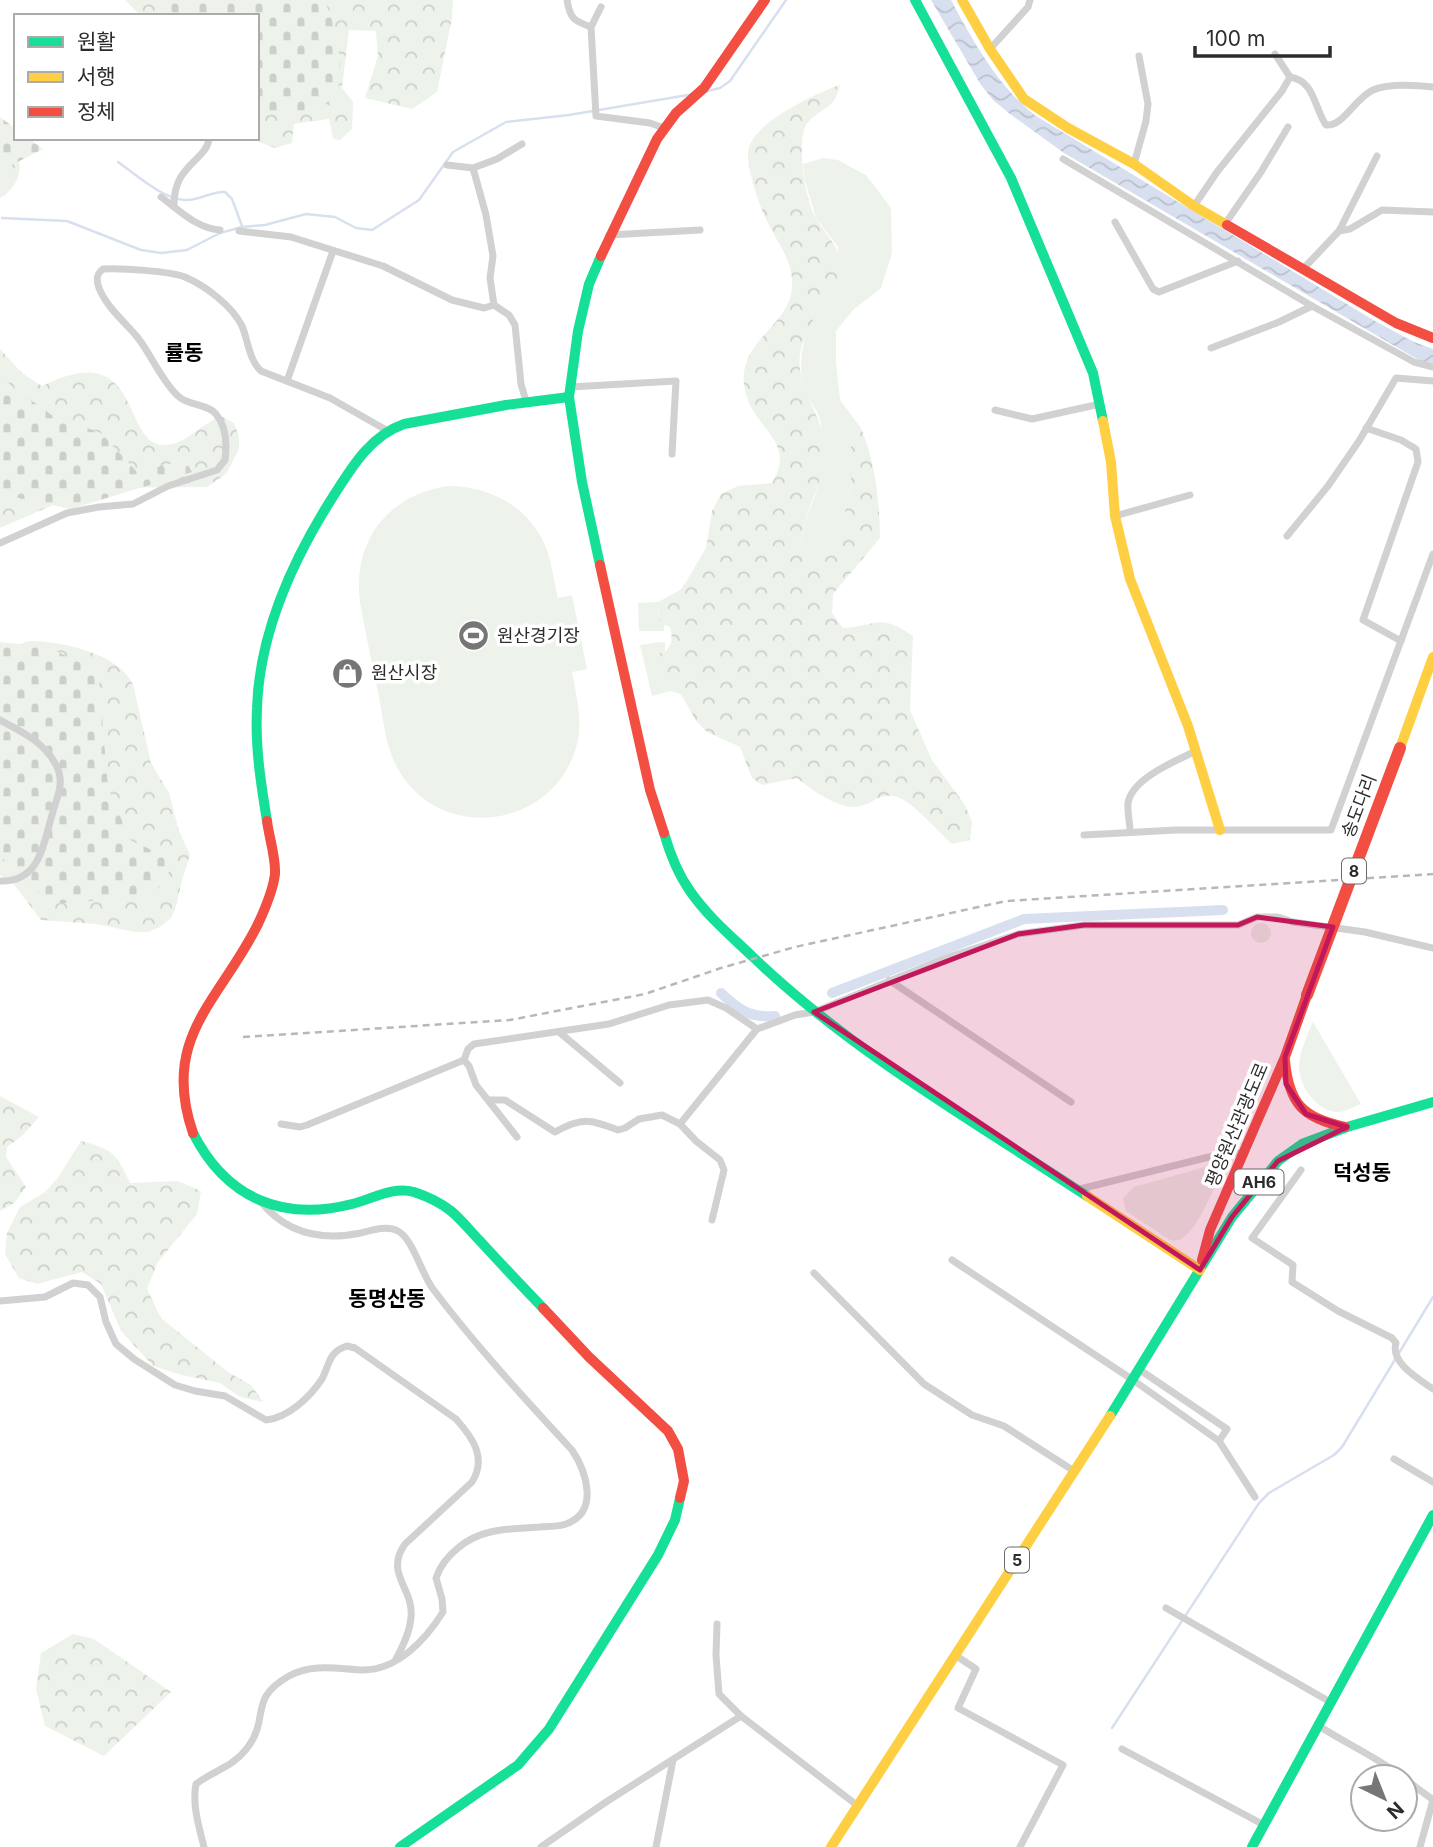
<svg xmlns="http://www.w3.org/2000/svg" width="1433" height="1847" font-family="Inter,'Noto Sans KR',sans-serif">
<defs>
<pattern id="forest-crowns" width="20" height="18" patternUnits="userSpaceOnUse" patternTransform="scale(1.75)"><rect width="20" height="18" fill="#edf3eb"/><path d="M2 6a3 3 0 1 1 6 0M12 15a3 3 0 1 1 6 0" fill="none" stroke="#cbd0ca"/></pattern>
<pattern id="cemetery-stones" width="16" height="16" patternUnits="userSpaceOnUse" patternTransform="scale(1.75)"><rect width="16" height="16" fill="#edf3eb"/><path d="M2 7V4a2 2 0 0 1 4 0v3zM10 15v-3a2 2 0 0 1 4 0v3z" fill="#cbd0ca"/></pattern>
<pattern id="water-waves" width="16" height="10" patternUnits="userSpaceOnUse" patternTransform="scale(1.75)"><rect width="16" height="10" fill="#d8e0ef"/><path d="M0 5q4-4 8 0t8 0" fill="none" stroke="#bac0cd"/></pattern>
</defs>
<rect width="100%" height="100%" fill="#fff"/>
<g fill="#edf3eb">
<path d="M823,158L838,160L866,175L891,208L892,253L881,288L853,310L836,331V362L840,400L861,428L851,447V484L843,521L834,537L820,550L801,546C802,517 818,499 820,474C822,459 823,440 821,425C820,413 810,402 805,391C793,359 810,303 838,283V247L816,218L805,181L803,164Z"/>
<path d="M448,486C492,486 531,508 547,550C552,565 554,582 558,598L572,595L587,669L572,672C577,699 584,725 575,751C550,828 444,842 401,774C386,752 384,723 379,697C372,666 366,634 360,603C352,542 387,495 448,486Z"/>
<polygon points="658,602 659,620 664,620 664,631 639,631 638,603"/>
<polygon points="659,642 665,642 665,652 661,653 670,691 652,696 640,645"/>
<circle cx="1261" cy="933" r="10"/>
<path d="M1313,1022L1361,1104C1355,1106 1347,1111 1340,1112C1318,1114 1298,1085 1299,1065C1300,1051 1307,1035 1313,1022Z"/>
<path d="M1212,1165H1217L1222,1173C1212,1190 1200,1224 1185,1236C1181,1241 1176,1241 1170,1240L1126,1211L1123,1198L1134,1187Z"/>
</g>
<g fill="url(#forest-crowns)">
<polygon points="125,0 453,0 452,18 437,92 412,109 365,98 378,56 376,31 349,30 342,88 353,102 352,129 340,140 333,139 329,119 294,124 292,143 275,148 249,138 257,138 257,16 141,16"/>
<path d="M840,85C838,91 836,100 831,104C822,112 807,118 804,130C798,153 805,200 817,220C834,247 844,248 838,283C826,292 820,305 814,318C809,329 802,341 800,354C795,392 829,419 825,458C821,489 802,514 801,546L820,550L834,537L843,521L851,484V447L861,428C875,462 880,502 880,538L833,594L832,613L843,628C879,625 880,613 913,636L910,710L932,760L965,805L972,822L970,840L952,844C938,832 911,799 894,796C881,794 875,801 864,805C844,814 812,790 797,778L762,785L752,778L740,747L707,732L696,721L681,694L670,691L660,653L665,652C672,645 673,637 670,627L664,625V621L659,620L658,602L680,590L686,582L706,548L712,511L721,494L738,486L772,483C799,438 748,428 744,384C739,340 790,326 792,287C794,260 776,242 766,219C759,205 744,161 749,147C757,121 816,93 840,85Z"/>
<path d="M0,136C5,143 15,151 18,159C24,174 13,191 0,198Z"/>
<path d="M0,349L22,373L42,386C145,334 120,448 166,445C188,444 202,421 223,417L234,423L239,436V449L226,474L207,487L92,488L0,528Z"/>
<path d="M29,641C62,641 117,653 133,684L151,763L169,793L179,831L190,855L182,880L176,907L171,918L160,927L148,932H135L96,924L41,920L12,882L0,875V659L17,645Z"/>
<polygon points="0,1096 39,1117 23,1135 7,1147 6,1157 26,1187 14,1203 0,1211"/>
<path d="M81,1141C113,1150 116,1152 130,1183L178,1181L201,1191L197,1214L158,1262L147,1289L161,1318L228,1372L251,1385L263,1402L240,1397L220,1383L182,1375L153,1366L121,1331L101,1284L82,1272L37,1284L19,1278L5,1254L7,1233L20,1207L45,1192L57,1179Z"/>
<polygon points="73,1634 94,1639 171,1692 104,1756 45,1726 36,1689 41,1653"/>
</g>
<g fill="url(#cemetery-stones)">
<path d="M167,0H324C335,21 346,70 336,93C333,99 325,105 321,110L257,115V16H174Z"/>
<polygon points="0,117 16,129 16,138 28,138 43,149 0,171"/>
<polygon points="0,372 11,386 53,416 101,433 137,472 185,460 192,472 71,509 0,494"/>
<polygon points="0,642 47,647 98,671 108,787 130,840 176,861 153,896 51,904 0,856"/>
</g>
<path fill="url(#water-waves)" d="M931,0H951C972,40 1000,89 1036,116L1375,321L1414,342L1433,349V363L1423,362L1405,352L1064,153L1010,114L993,100L981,85Z"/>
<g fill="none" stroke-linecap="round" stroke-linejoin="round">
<g stroke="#d8e0ef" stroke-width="2.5">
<polyline points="704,92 720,88 730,81 786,0"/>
<path d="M118,162C135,174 165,201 187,200C200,200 212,191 225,192L232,199L242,226"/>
<polyline points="2,218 67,221 141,250 161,253 187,250 220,233 242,227 265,225 306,214 335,217 356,228 372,230 419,200 453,152 506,122 569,115 694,94"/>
<polyline points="1112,1728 1259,1503 1269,1493 1334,1455 1342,1447 1433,1297"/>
</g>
<g stroke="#d8e0ef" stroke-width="10">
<path d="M721,993C739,1010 750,1018 775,1016"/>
<polyline points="832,993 1024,919 1223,910"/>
</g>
<g stroke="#d1d1d1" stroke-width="7">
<path d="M567,0C570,19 574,21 591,27"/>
<polyline points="601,7 591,27 596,116 650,123 664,128"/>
<polyline points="990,49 1028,7 1030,0"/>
<path d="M1275,54L1290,77C1315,81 1314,108 1326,125C1343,127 1355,98 1373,90C1389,83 1415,85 1433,87"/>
<polyline points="1063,159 1312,306 1414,362 1433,367"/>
<polyline points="1134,164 1146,121 1148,104 1139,56"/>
<polyline points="447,165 473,168 497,159 522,144"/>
<polyline points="473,168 486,215 493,256 490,278 494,305 509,315 515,325 521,384 526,401"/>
<path d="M161,197C179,210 196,228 220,230"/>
<path d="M174,206C173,164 208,160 209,138"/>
<polyline points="1194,206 1217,172 1282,91 1290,77"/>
<polyline points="1115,222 1153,289 1159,292 1238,261"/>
<polyline points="1225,224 1261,172 1288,127"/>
<polyline points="239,231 291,237 383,266 452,300 484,308 494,305"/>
<polyline points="1339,231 1350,229 1382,210 1433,212"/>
<polyline points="609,235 700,230"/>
<polyline points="1303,269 1339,231 1377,156"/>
<polyline points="1211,348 1279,322 1312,306"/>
<polyline points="287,381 333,251"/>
<polyline points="570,387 676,381 672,454"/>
<polyline points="995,410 1032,419 1100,404"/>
<polyline points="1366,428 1401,440 1416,449 1418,462 1363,620 1401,641"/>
<polyline points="1115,516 1190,495"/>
<polyline points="1287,536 1328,486 1359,441 1396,378 1433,381"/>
<path d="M0,543L67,513L99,507L133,504L168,486L217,470L225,460C227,445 226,426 216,414C206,403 188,406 178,396C161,380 152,356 138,338C125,322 107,308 99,288C96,280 96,274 103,269C121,268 169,271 185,277C206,286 232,306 242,326C248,340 249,360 261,371L330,398L388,431"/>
<path d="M0,720C22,732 42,741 55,763C66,782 57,796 52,815C43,845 40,882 0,881"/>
<path d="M1130,831C1130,822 1127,812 1128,803C1132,778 1176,761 1196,751"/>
<polyline points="1084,835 1176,830 1331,830 1433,554"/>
<polyline points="889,980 1071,1102"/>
<polyline points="559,1032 620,1083"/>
<path d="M490,1100H505L555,1132C582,1117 589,1119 618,1130L625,1128L639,1119L662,1115L680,1124L696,1141L720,1160L724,1170L712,1220"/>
<polyline points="281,1124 300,1127 307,1125 464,1060"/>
<polyline points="680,1124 757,1029 795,1015 814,1012 946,958 1018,934 1084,925 1238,925 1257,917 1278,917 1293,922 1365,932 1433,948"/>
<polyline points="517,1137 476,1085 469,1066 464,1060 468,1049 474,1044 609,1024 669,1005 708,1000 726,1008 757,1029"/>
<path d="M1301,1170L1252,1238L1293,1265L1292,1282L1338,1311L1392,1338L1396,1343C1390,1363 1419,1379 1433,1389"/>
<polyline points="1076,1190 1225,1153 1245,1153"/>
<polyline points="952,1260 1133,1380 1219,1441 1255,1497"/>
<polyline points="814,1273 924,1384 972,1415 1004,1426 1074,1471"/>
<path d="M0,1301L45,1297L73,1283L88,1285L100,1297L106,1322L116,1344L134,1359L175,1385L195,1391L225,1396L266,1420C288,1418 310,1397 322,1379C330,1364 328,1352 347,1346L355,1348L456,1419C473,1438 487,1458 472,1482L405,1544C384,1574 414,1588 411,1617C410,1632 403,1646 396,1659"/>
<polyline points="1140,1370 1227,1429 1219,1441"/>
<polyline points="1394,1459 1433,1482"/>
<polyline points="1166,1608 1332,1703"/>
<polyline points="717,1624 716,1655 719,1694 741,1716"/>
<polyline points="955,1655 976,1669 958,1708 1063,1765 1020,1847"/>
<path d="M1319,1726C1347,1744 1376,1757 1403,1777"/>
<polyline points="1122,1749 1264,1825"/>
<polyline points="1405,1779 1433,1800"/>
<path d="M204,1847C199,1827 192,1805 196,1784C216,1769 232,1768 248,1747C270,1717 248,1699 289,1676C312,1663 339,1669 363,1670C398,1670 426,1639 443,1612L442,1599L436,1578C440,1566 448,1556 458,1548C481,1528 510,1529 540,1527C548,1526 558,1527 566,1524C600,1512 586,1471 572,1450C524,1398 476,1346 433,1289C422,1275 413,1239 398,1231C387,1225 372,1230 361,1233C322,1241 287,1234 261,1202"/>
<polyline points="541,1847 606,1802 741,1716 858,1806"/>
<polyline points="656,1847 673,1760"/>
<polyline points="1420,1847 1433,1800"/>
</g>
<g stroke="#16e098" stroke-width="10">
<polyline points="915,0 1011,178 1093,373 1103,421"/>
<polyline points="600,565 582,482 569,397 578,331 589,284 601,256"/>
<path d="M267,821C261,784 255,747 257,709C259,632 293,559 334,495C352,467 370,436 404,424L506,405L569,397"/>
<path d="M664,833C670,854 678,874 690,891C708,917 731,936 753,957C852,1052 973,1121 1087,1196"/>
<path d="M193,1133C226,1198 282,1222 352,1204C372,1199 393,1186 414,1192C426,1196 441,1203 451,1211C462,1220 471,1232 481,1242C501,1264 522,1286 543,1308"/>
<polyline points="1110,1416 1232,1217 1278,1161 1302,1144 1347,1127 1433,1102"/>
<polyline points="400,1847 518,1765 549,1729 658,1555 675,1520 680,1498"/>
<polyline points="1252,1847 1433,1515"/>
</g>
<g stroke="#ffcf43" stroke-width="10">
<polyline points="962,0 990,49 1024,99 1068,128 1134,164 1194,206 1227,225"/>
<polyline points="1103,421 1111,462 1115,516 1130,579 1188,726 1220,830"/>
<polyline points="1400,748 1433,657"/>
<polyline points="1087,1196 1200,1270"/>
<polyline points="831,1847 1110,1416"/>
</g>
<g stroke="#f24e42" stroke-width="10">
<polyline points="1227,225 1396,323 1433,338"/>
<polyline points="601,256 657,139 676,113 704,88 765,0"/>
<polyline points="600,565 650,790 664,833"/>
<path d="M1285,1061C1289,1104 1303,1118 1345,1127"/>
<path d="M193,1133C160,1037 220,1001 258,924C265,909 273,891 275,874C276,858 269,837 267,821"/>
<polyline points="1202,1260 1210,1230 1285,1057 1307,995"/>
<polyline points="543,1308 589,1357 668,1431 678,1449 684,1481 680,1498"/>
</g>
<polyline stroke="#b8b8b8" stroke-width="2.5" stroke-dasharray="7 5" stroke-linecap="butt" points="243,1037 510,1020 645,994 721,968 795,947 1006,901 1433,874"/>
<polyline stroke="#f24e42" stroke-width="12" points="1307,995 1400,748"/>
</g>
<path fill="#c2185b" fill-opacity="0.2" stroke="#c2185b" stroke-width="5" stroke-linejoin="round" d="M1257,917L1333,927L1285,1057L1286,1084L1306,1114L1347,1127L1278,1161L1232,1217L1200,1270L814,1012L1018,934L1084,925H1238Z"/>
<defs>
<symbol id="stadium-disc" viewBox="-11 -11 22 22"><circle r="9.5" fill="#767676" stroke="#fff"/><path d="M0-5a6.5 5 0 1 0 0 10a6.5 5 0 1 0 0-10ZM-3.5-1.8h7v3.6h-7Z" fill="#fff"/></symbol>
<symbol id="shop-disc" viewBox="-11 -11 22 22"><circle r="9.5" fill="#767676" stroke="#fff"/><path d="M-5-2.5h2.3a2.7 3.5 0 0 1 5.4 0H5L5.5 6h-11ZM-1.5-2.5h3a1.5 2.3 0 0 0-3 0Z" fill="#fff"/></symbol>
</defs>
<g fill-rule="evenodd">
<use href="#stadium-disc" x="456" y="618" width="35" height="35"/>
<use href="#shop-disc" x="330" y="656" width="35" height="35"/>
</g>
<g text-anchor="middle" stroke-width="7" stroke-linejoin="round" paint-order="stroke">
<g fill="#fff" stroke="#6b6b6b" stroke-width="2">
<rect x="1342" y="858.5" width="24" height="25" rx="5"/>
<rect x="1234.5" y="1169.5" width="49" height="25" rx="5"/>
<rect x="1005" y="1547.5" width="24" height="25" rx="5"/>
</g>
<g font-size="16" font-weight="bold" fill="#2c2c2c">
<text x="1354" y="877">8</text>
<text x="1259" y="1188">AH6</text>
<text x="1017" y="1566">5</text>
</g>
<g font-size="18" fill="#2c2c2c" stroke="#fff" text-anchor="start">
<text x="497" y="642">원산경기장</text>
<text x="371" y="679">원산시장</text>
</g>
<g font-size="18" fill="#2c2c2c" stroke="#fff">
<text transform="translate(1359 806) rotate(-69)" y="6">송도다리</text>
<text transform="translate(1237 1125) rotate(-67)" y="6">평양원산관광도로</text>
</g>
<g font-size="21" font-weight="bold" fill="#000" stroke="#fff">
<text x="184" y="360">률동</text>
<text x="1362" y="1180">덕성동</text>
<text x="387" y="1306">동명산동</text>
</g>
</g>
<rect x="14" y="14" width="245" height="126" fill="#ffffff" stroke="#ababab" stroke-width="2"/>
<rect x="28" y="37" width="35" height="10" fill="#16e098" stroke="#ababab" stroke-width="2"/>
<text x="77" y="49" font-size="21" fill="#2c2c2c">원활</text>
<rect x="28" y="72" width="35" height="10" fill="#ffcf43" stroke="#ababab" stroke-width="2"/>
<text x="77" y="84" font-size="21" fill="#2c2c2c">서행</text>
<rect x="28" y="107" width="35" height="10" fill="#f24e42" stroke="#ababab" stroke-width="2"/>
<text x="77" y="119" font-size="21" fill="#2c2c2c">정체</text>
<g transform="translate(1384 1798) rotate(137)"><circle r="33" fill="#ffffff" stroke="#ababab" stroke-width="2"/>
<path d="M0-5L12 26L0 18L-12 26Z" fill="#767676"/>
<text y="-10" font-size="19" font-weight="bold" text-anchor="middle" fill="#2c2c2c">N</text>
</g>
<path d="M1195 46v10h135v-10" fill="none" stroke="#2c2c2c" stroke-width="3.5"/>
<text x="1206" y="46" font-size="21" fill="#2c2c2c" stroke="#ffffff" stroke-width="5" paint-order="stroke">100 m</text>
</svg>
